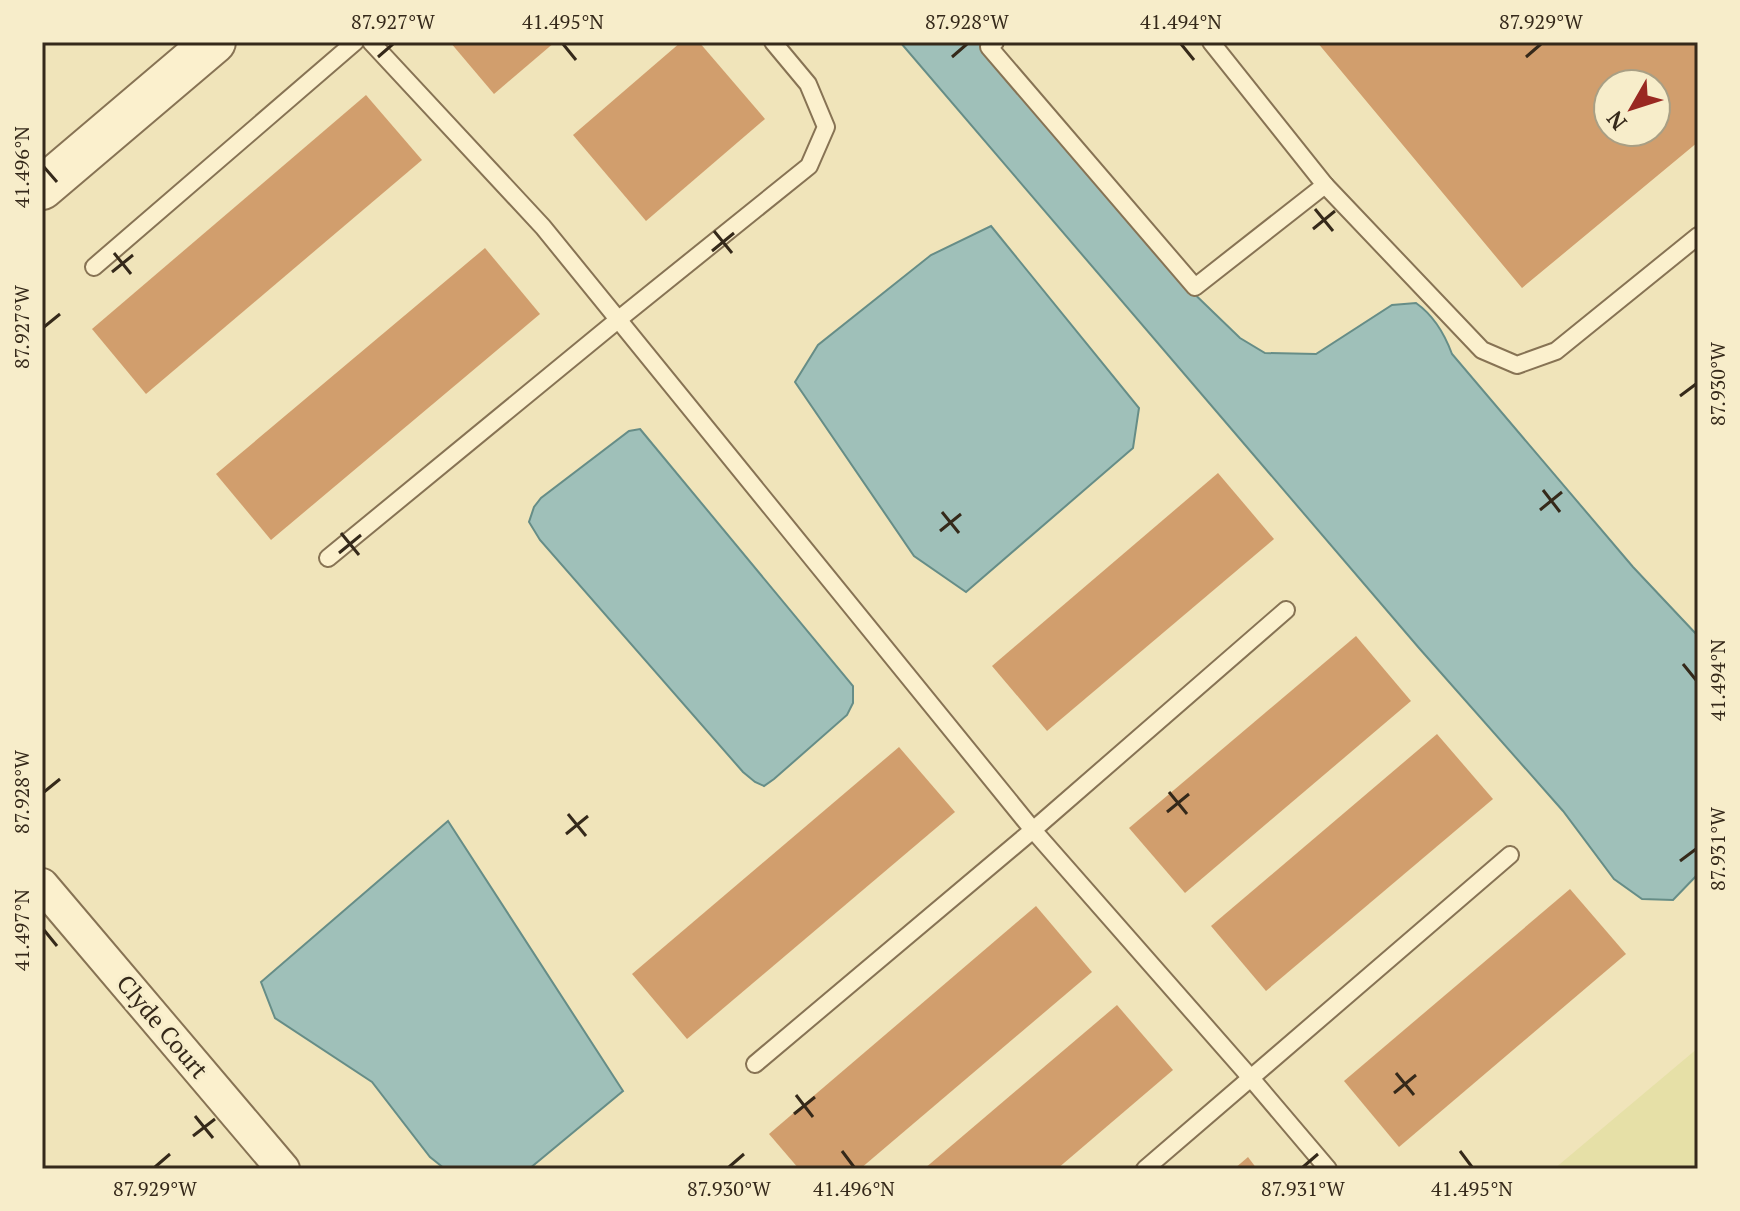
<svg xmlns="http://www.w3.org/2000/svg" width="1740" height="1211" font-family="'PT Serif',serif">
<rect width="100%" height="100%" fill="#f0e4ba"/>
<polygon fill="#e6e0a7" points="1698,1048 1698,1169 1554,1169"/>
<g fill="#9fc0b9" stroke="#668d87" stroke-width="2">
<path d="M900,42H979L1181,281L1240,338L1265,353L1316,354L1392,305L1416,303C1433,315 1445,335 1452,354L1633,567L1698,636V874L1673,900L1642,899L1614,879L1563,811L1419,648Z"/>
<polygon points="991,226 1139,408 1133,448 966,592 914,556 795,382 818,345 931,255"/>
<polygon points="640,429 853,686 853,703 847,715 774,779 764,786 755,782 743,772 540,540 529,522 534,507 541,498 629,431"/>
<polygon points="448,821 623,1091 529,1169 445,1169 430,1157 372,1082 275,1018 261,982"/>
</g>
<g fill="#d19e6d" fill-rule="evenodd">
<polygon points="450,42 555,42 494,94"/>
<polygon points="681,42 699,42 765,119 646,221 573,135"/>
<path d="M1317,42H1698V142L1522,288ZM1608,84H1656V132H1608Z"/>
<polygon points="366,95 422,160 146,394 92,329"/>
<polygon points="485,248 540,314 271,540 216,474"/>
<polygon points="1218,473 1274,539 1047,731 992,666"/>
<polygon points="1356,636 1411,701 1185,893 1129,828"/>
<polygon points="1437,734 1493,799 1266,991 1211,926"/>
<polygon points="899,747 955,812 687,1039 632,974"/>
<polygon points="1570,889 1626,954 1399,1147 1344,1081"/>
<polygon points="1036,906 1092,972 860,1169 799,1169 769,1134"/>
<polygon points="1117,1005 1173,1070 1057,1169 924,1169"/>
<polygon points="1248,1157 1257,1169 1234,1169"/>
</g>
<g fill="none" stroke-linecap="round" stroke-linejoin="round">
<defs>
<g id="service">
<polyline points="371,42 543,227 1033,830 1250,1077 1328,1169"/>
<polyline points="995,42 989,47 1195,287 1325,185 1211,42"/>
<polyline points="1325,185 1482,350 1517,365 1556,351 1698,236"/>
<polyline points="94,267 355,42"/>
<polyline points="328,558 619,319 809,166 826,127 808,84 773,42"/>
<polyline points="755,1064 1033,830 1286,610"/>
<polyline points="1145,1169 1510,855"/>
</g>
<polyline id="minor" points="42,885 283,1169"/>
<polyline id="tertiary" points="42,188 214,42"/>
</defs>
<use href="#service" stroke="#877354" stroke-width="20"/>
<use href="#minor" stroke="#877354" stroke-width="36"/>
<use href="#tertiary" stroke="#877354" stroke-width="46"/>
<use href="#service" stroke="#fbf0cd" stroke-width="16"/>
<use href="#minor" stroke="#fbf0cd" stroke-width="32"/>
<use href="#tertiary" stroke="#fbf0cd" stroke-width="42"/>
</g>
<path fill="none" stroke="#35291a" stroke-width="3" d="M563,44L576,60M1181,44L1194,60M378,57L393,44M952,57L967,44M1526,57L1541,44M44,167L57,182M1315,209L1333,231M1313,229L1335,211M714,231L732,253M712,251L734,233M114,253L131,274M112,272L133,255M44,327L60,314M1680,396L1696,384M1543,490L1560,512M1540,510L1562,492M942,512L959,533M940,531L961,514M341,533L359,555M339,553L361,535M1683,664L1696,680M44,792L60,779M1169,792L1187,814M1167,812L1189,794M568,814L586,836M566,834L588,816M1680,861L1696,849M44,930L57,946M1396,1073L1414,1095M1394,1093L1416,1075M796,1095L813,1117M794,1114L815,1097M195,1116L213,1138M193,1136L215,1119M842,1151L854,1167M1460,1151L1472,1167M155,1167L170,1154M729,1167L744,1154M1303,1167L1318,1154"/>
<g text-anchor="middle" stroke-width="6" stroke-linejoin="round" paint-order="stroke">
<g font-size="24" fill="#35291a" stroke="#f7edca">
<text transform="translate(162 1027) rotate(50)" y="8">Clyde Court</text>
</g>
</g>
<rect width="1740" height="1211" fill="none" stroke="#f7edca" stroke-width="88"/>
<g transform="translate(1632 108) rotate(231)"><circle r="38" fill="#f7edca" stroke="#a99f84" stroke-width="2"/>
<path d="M0-6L14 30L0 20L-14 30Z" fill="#992821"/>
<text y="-12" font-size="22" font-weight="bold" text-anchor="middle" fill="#35291a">N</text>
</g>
<rect x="44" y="44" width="1652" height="1123" fill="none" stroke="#35291a" stroke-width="3"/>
<g font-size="20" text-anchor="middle" fill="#35291a">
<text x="393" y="29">87.927°W</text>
<text x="563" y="29">41.495°N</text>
<text x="967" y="29">87.928°W</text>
<text x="1181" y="29">41.494°N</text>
<text x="1541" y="29">87.929°W</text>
<text transform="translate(22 167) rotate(-90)" y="7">41.496°N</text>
<text transform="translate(22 327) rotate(-90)" y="7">87.927°W</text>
<text transform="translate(1718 384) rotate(-90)" y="7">87.930°W</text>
<text transform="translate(1718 680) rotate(-90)" y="7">41.494°N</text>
<text transform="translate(22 792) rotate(-90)" y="7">87.928°W</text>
<text transform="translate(1718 849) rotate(-90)" y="7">87.931°W</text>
<text transform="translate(22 930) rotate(-90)" y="7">41.497°N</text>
<text x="155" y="1196">87.929°W</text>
<text x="729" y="1196">87.930°W</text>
<text x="854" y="1196">41.496°N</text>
<text x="1303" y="1196">87.931°W</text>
<text x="1472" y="1196">41.495°N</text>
</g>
</svg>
